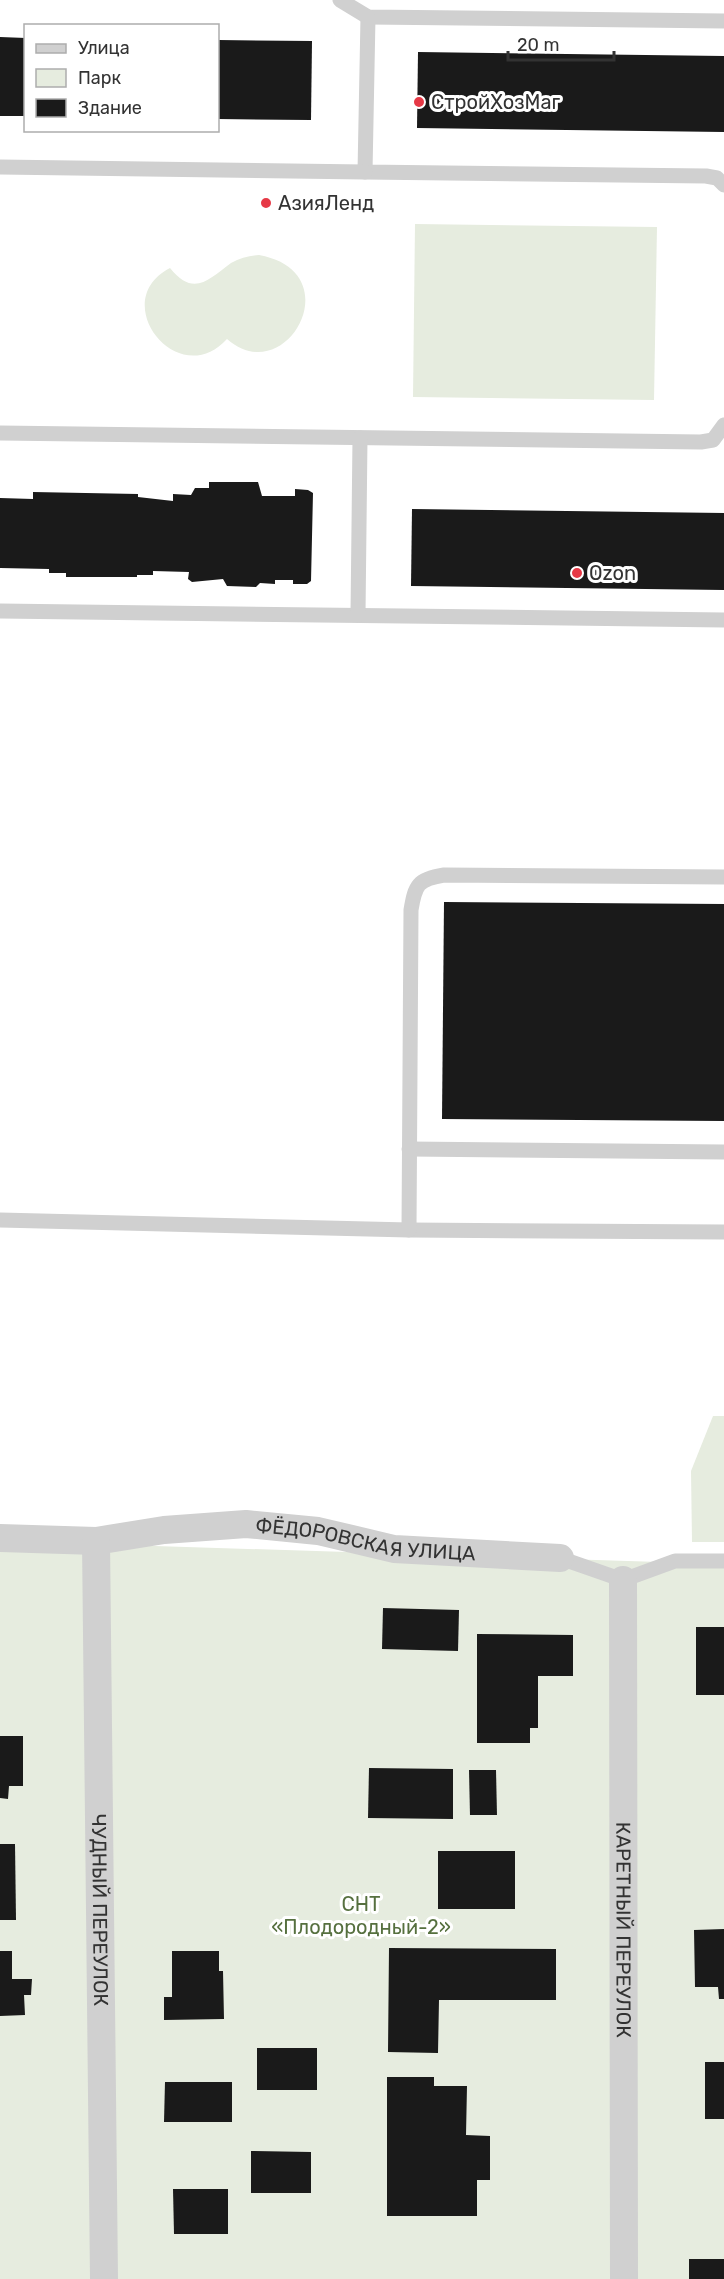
<svg xmlns="http://www.w3.org/2000/svg" width="724" height="2279" font-family="Rubik,sans-serif">
<rect width="100%" height="100%" fill="#fff"/>
<g fill="#e6ecdf">
<polygon points="415,224 657,227 654,400 413,397"/>
<path d="M259,255C352,272 286,391 227,339C178,393 106,301 170,268C194,298 209,279 231,263C240,258 249,256 259,255Z"/>
<polygon points="713,1416 724,1416 724,1542 692,1542 691,1471"/>
<polygon points="0,1541 724,1564 724,2279 0,2279"/>
</g>
<g fill="#1a1a1a">
<polygon points="0,37 26,38 26,116 0,116"/>
<polygon points="218,40 312,41 311,120 218,119"/>
<polygon points="418,52 724,56 724,132 417,128"/>
<polygon points="209,482 258,482 262,496 295,496 295,489 308,490 313,493 311,581 307,584 293,584 293,580 275,580 275,584 260,583 256,587 227,586 223,579 192,582 188,579 189,572 153,571 153,575 137,575 137,577 66,577 66,573 49,573 49,569 0,568 0,498 33,499 33,492 138,494 138,497 173,501 173,494 191,495 195,488 209,488"/>
<polygon points="412,509 724,513 724,590 411,586"/>
<polygon points="444,902 724,904 724,1121 442,1119"/>
<polygon points="383,1608 459,1610 458,1651 382,1649"/>
<rect x="696" y="1627" width="28" height="68"/>
<polygon points="477,1634 573,1635 573,1676 538,1676 538,1728 530,1728 530,1743 477,1743"/>
<polygon points="0,1736 23,1736 23,1786 9,1786 8,1799 0,1798"/>
<polygon points="369,1768 453,1769 453,1819 368,1818"/>
<polygon points="469,1770 496,1770 497,1815 470,1815"/>
<polygon points="0,1844 15,1844 16,1920 0,1920"/>
<rect x="438" y="1851" width="77" height="58"/>
<polygon points="724,1929 724,1999 719,1999 718,1987 695,1987 694,1930"/>
<polygon points="389,1948 556,1949 556,2000 439,2000 438,2053 388,2052"/>
<polygon points="0,1951 12,1951 12,1979 32,1979 31,1995 24,1995 25,2015 0,2016"/>
<polygon points="172,1951 219,1951 219,1971 223,1971 224,2019 164,2020 164,1997 172,1997"/>
<rect x="257" y="2048" width="60" height="42"/>
<rect x="705" y="2062" width="19" height="57"/>
<polygon points="387,2077 434,2077 434,2086 467,2086 466,2135 490,2136 490,2180 477,2180 477,2216 387,2216"/>
<polygon points="165,2082 232,2082 232,2122 164,2122"/>
<polygon points="251,2151 311,2152 311,2193 251,2193"/>
<polygon points="173,2189 228,2189 228,2234 174,2234"/>
<rect x="689" y="2259" width="35" height="20"/>
</g>
<g fill="none" stroke-linecap="round" stroke-linejoin="round">
<g stroke="#d0d0d0" stroke-width="15">
<polyline points="340,0 368,17 724,21"/>
<polyline points="368,17 365,172 706,176 717,178 724,185"/>
<polyline points="0,167 365,172"/>
<polyline points="0,433 701,442 713,440 724,425"/>
<polyline points="0,611 724,620"/>
<polyline points="358,615 360,438"/>
<polyline points="409,1149 724,1152"/>
<polyline points="0,1220 409,1230 724,1232"/>
<path d="M409,1230L411,910C415,885 418,879 444,875L724,877"/>
<polyline points="560,1558 623,1580 675,1561 724,1561"/>
</g>
<g stroke="#d0d0d0" stroke-width="28">
<path id="s1" d="M0,1538L96,1541L164,1530L246,1524L318,1531L394,1549L560,1558"/>
<path id="s2" d="M96,1541L104,2279"/>
<path id="s3" d="M623,1580L624,2279"/>
</g>
</g>
<g fill="#e63946" stroke="#fff" stroke-width="2">
<circle cx="419" cy="102" r="6"/>
<circle cx="266" cy="203" r="6"/>
<circle cx="577" cy="573" r="6"/>
</g>
<g text-anchor="middle" stroke-width="6" stroke-linejoin="round" paint-order="stroke">
<g font-size="20" fill="#333" stroke="#fff" text-anchor="start">
<text x="431" y="109">СтройХозМаг</text>
<text x="278" y="210">АзияЛенд</text>
<text x="589" y="580">Ozon</text>
</g>
<g font-size="20" fill="#333" stroke="#fff">
<text dy="7" stroke="none"><textPath href="#s1" startOffset="368">ФЁДОРОВСКАЯ УЛИЦА</textPath></text>
<text dy="7" stroke="none"><textPath href="#s2" startOffset="369">ЧУДНЫЙ ПЕРЕУЛОК</textPath></text>
<text dy="7" stroke="none"><textPath href="#s3" startOffset="350">КАРЕТНЫЙ ПЕРЕУЛОК</textPath></text>
</g>
<g font-size="20" fill="#56703f" stroke="#fff">
<text x="361" y="1911">СНТ<tspan x="361" dy="23">«Плодородный-2»</tspan></text>
</g>
</g>
<rect x="24" y="24" width="195" height="108" fill="#ffffff" stroke="#adadad" stroke-width="1.5"/>
<rect x="36" y="44" width="30" height="9" fill="#d0d0d0" stroke="#adadad" stroke-width="1.5"/>
<text x="78" y="54" font-size="18" fill="#333333">Улица</text>
<rect x="36" y="69" width="30" height="18" fill="#e6ecdf" stroke="#adadad" stroke-width="1.5"/>
<text x="78" y="84" font-size="18" fill="#333333">Парк</text>
<rect x="36" y="99" width="30" height="18" fill="#1a1a1a" stroke="#adadad" stroke-width="1.5"/>
<text x="78" y="114" font-size="18" fill="#333333">Здание</text>
<path d="M508 51v9h106v-9" fill="none" stroke="#333333" stroke-width="3"/>
<text x="517" y="51" font-size="18" fill="#333333" stroke="#ffffff" stroke-width="4.5" paint-order="stroke">20 m</text>
</svg>
